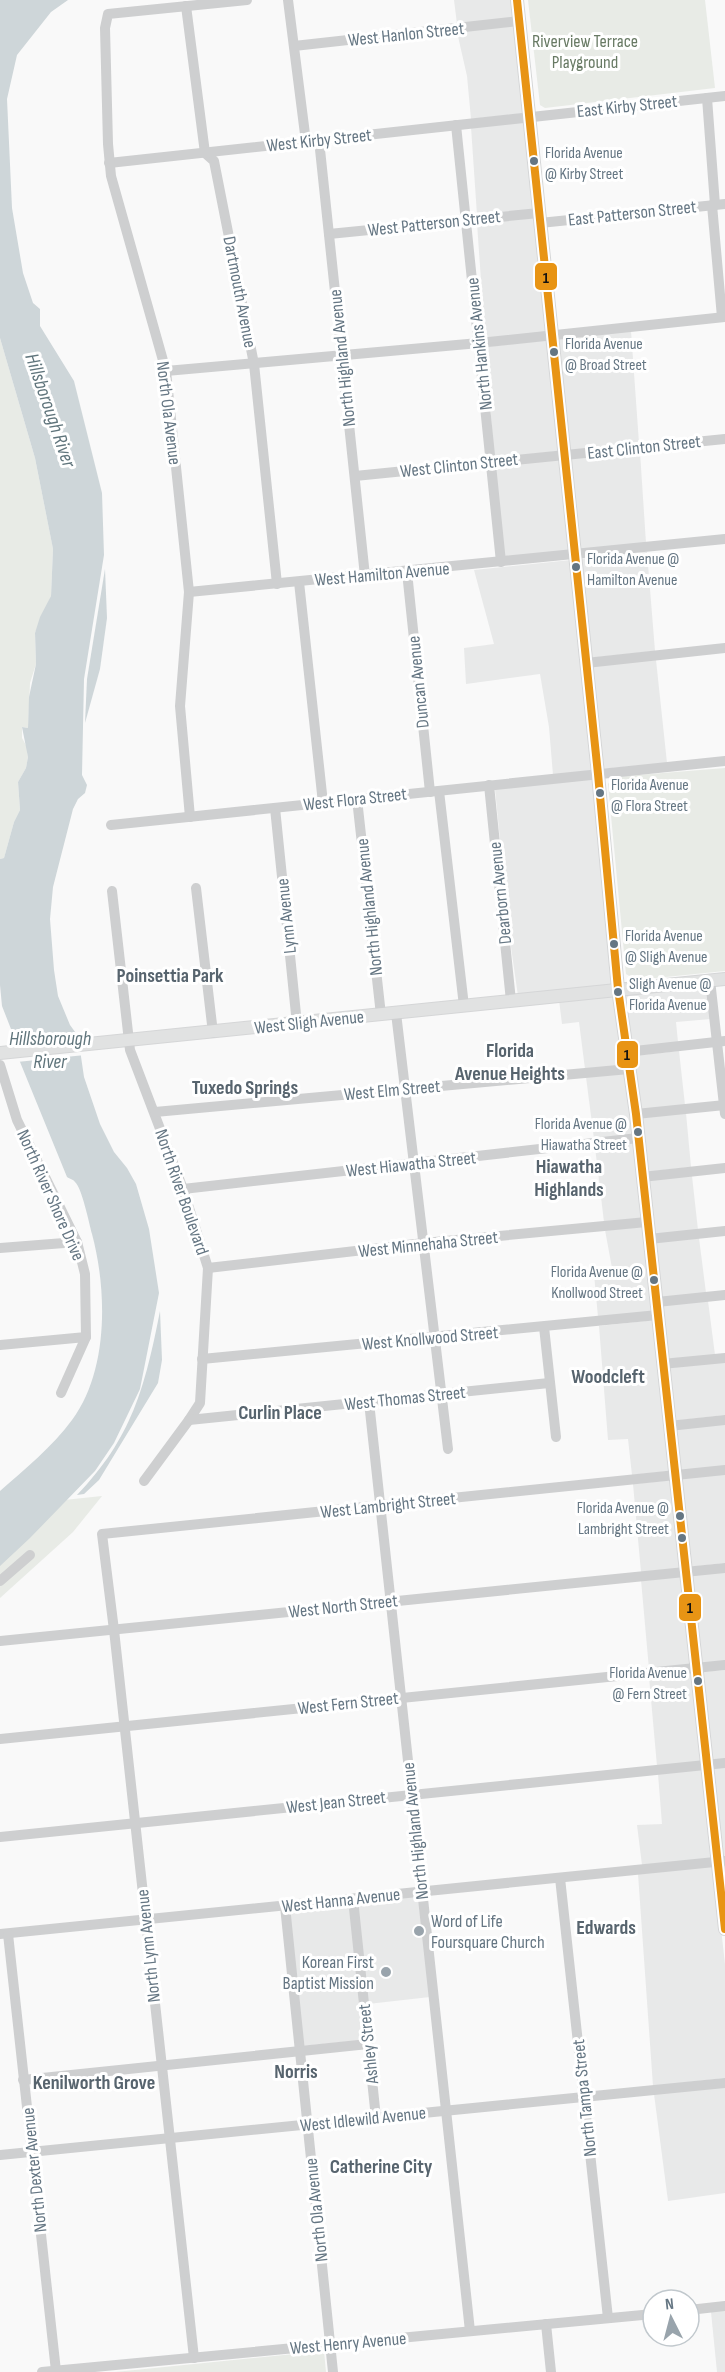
<svg xmlns="http://www.w3.org/2000/svg" width="725" height="2372" font-family="'Sofia Sans Condensed',sans-serif">
<rect width="100%" height="100%" fill="#f9f9f9"/>
<g fill="#e8e9e9">
<polygon points="454,0 513,0 515,18 457,24"/>
<polygon points="516,26 525,113 471,119 467,76 457,32"/>
<polygon points="526,121 534,209 477,215 471,127"/>
<polygon points="535,218 547,332 485,338 477,223"/>
<polygon points="631,331 639,443 567,451 555,340"/>
<polygon points="548,340 559,451 494,458 486,347"/>
<polygon points="640,452 646,543 577,550 568,459"/>
<polygon points="560,460 570,551 504,558 495,466"/>
<polygon points="647,552 655,651 589,658 578,559"/>
<polygon points="571,560 594,770 553,775 549,727 540,674 466,684 464,648 494,644 474,570"/>
<polygon points="656,660 667,763 601,769 590,666"/>
<polygon points="594,779 614,985 518,996 510,940 495,789"/>
<polygon points="707,985 711,1019 676,1022 678,1042 629,1048 622,992"/>
<polygon points="615,993 624,1065 585,1069 579,1022 562,1024 559,1000"/>
<polygon points="679,1051 685,1105 639,1110 631,1056"/>
<polygon points="626,1073 634,1134 594,1139 586,1077"/>
<polygon points="686,1113 691,1167 645,1172 640,1118"/>
<polygon points="635,1142 643,1218 604,1222 595,1147"/>
<polygon points="692,1176 698,1230 652,1235 646,1181"/>
<polygon points="644,1227 654,1312 598,1317 594,1274 612,1268 605,1230"/>
<polygon points="699,1238 706,1293 660,1298 653,1243"/>
<polygon points="708,1301 715,1355 666,1359 661,1306"/>
<polygon points="655,1320 671,1471 632,1475 628,1439 608,1440 599,1326"/>
<polygon points="725,1362 725,1415 673,1421 667,1368"/>
<polygon points="725,1424 725,1466 678,1471 673,1429"/>
<polygon points="725,1474 725,1563 689,1567 679,1479"/>
<polygon points="672,1480 681,1568 641,1572 633,1484"/>
<polygon points="725,1572 725,1661 700,1664 690,1575"/>
<polygon points="682,1576 692,1665 649,1669 641,1580"/>
<polygon points="725,1670 725,1759 710,1760 700,1672"/>
<polygon points="693,1673 703,1761 657,1766 649,1677"/>
<polygon points="725,1767 725,1857 721,1857 711,1769"/>
<polygon points="704,1769 713,1858 642,1865 637,1825 662,1824 658,1774"/>
<polygon points="714,1866 725,1964 725,2078 653,2086 638,1874"/>
<polygon points="418,1896 430,1997 368,2004 357,1903"/>
<polygon points="350,1903 364,2040 302,2046 289,1909"/>
<polygon points="725,2087 725,2193 668,2201 654,2094"/>
<polygon points="725,2310 725,2372 717,2372 711,2312"/>
</g>
<g fill="#e8ebe6">
<polygon points="528,0 705,0 715,88 545,108 540,105"/>
<polygon points="0,338 35,458 53,549 51,596 35,633 36,664 30,683 28,728 22,727 22,738 27,747 28,757 26,768 18,782 20,810 14,822 4,858 0,859"/>
<polygon points="725,768 725,971 636,980 626,974 608,784 613,777"/>
<polygon points="102,1496 73,1532 0,1598 0,1562 64,1500"/>
<polygon points="324,2351 326,2372 115,2372"/>
</g>
<g fill="#ced6d9">
<path d="M0,0H68L51,12L17,55L7,99L12,208L23,273L33,303L40,309V326L74,381L102,493L104,555L84,679L82,775L87,785L85,793L78,799L73,809L53,887L50,919L54,970L58,996L70,1025L78,1036L84,1077L100,1124L114,1152L127,1168L136,1184L149,1229L159,1293L140,1389L114,1443L95,1471L30,1538L0,1566V1491C25,1469 52,1447 72,1420C109,1370 107,1290 92,1234C89,1223 82,1188 75,1182C73,1179 70,1179 67,1177L18,1057L11,1029L2,1006L0,985V859L4,858L14,822L20,810L18,782L26,768L28,757L22,727L28,728L29,697L36,664L35,633L40,617L51,596L53,549L35,458L0,338Z"/>
<polygon points="105,569 107,618 100,669 85,723 87,679"/>
<path d="M160,1311L162,1360L158,1383L99,1480L84,1494L77,1495C132,1438 145,1387 160,1311Z"/>
</g>
<polygon fill="#f9f9f9" points="82,1037 85,1055 17,1062 12,1044"/>
<g fill="none" stroke-linecap="round" stroke-linejoin="round">
<defs>
<g id="major">
<polyline points="517,0 598,774 618,989 636,1114 725,1929"/>
<polyline points="0,1053 725,979"/>
</g>
</defs>
<use href="#major" stroke="#d5d6d7" stroke-width="14"/>
<g stroke="#cecfd0" stroke-width="10">
<polyline points="288,0 306,142"/>
<polyline points="186,6 205,153 214,161 254,364 277,584"/>
<polyline points="294,46 519,21"/>
<polyline points="707,98 715,205"/>
<polyline points="456,125 501,562"/>
<polyline points="319,140 365,576"/>
<polyline points="109,163 725,96"/>
<polyline points="712,205 722,317"/>
<polyline points="540,223 725,204"/>
<polyline points="329,234 539,213"/>
<polyline points="166,371 479,343 725,317"/>
<polyline points="355,476 725,439"/>
<polyline points="407,572 430,792"/>
<polyline points="299,582 323,803"/>
<polyline points="189,592 725,539"/>
<polyline points="586,663 725,648"/>
<polyline points="489,785 511,1001"/>
<polyline points="439,791 464,1006"/>
<polyline points="357,799 381,1015"/>
<polyline points="275,808 297,1024"/>
<polyline points="190,817 180,706 189,592 166,371 111,176 108,144 105,28 108,14 247,0"/>
<polyline points="111,825 725,761"/>
<polyline points="196,888 213,1033"/>
<polyline points="112,891 130,1050 183,1189 208,1268 200,1403 189,1420 144,1481"/>
<polyline points="710,980 725,1114"/>
<polyline points="396,1013 448,1449"/>
<polyline points="626,1052 725,1041"/>
<polyline points="0,1065 17,1120 77,1242 85,1274 86,1337 61,1393"/>
<polyline points="155,1112 629,1069"/>
<polyline points="636,1114 725,1105"/>
<polyline points="642,1177 725,1168"/>
<polyline points="183,1189 638,1138"/>
<polyline points="649,1239 725,1231"/>
<polyline points="0,1248 77,1242"/>
<polyline points="208,1268 424,1243 647,1222"/>
<polyline points="657,1302 725,1295"/>
<polyline points="544,1327 556,1437"/>
<polyline points="0,1345 86,1337"/>
<polyline points="202,1359 658,1315"/>
<polyline points="662,1364 725,1358"/>
<polyline points="369,1402 470,2331"/>
<polyline points="189,1420 549,1383"/>
<polyline points="669,1426 725,1420"/>
<polyline points="0,1581 30,1555"/>
<polyline points="0,1641 725,1568"/>
<polyline points="0,1739 725,1665"/>
<polyline points="0,1837 725,1763"/>
<polyline points="560,1878 608,2318"/>
<polyline points="353,1899 376,2118"/>
<polyline points="285,1906 333,2372"/>
<polyline points="0,1934 725,1861"/>
<polyline points="8,1934 56,2371"/>
<polyline points="23,2080 368,2044"/>
<polyline points="0,2155 725,2083"/>
<polyline points="689,2310 725,2306"/>
<polyline points="546,2324 551,2372"/>
<polyline points="194,2358 114,1630 102,1534 725,1470"/>
<polyline points="42,2372 653,2314"/>
</g>
<use href="#major" stroke="#e1e2e2" stroke-width="12"/>
<defs>
<polyline id="bus-1" points="517,0 598,774 618,989 636,1114 725,1929"/>
</defs>
<use href="#bus-1" stroke="#fff" stroke-width="12"/>
<use href="#bus-1" stroke="#e89414" stroke-width="8"/>
</g>
<g fill="#657683" stroke="#fff" stroke-width="2">
<circle cx="534" cy="161" r="5"/>
<circle cx="554" cy="352" r="5"/>
<circle cx="576" cy="567" r="5"/>
<circle cx="600" cy="793" r="5"/>
<circle cx="614" cy="944" r="5"/>
<circle cx="618" cy="992" r="5"/>
<circle cx="638" cy="1132" r="5"/>
<circle cx="654" cy="1280" r="5"/>
<circle cx="680" cy="1516" r="5"/>
<circle cx="682" cy="1538" r="5"/>
<circle cx="698" cy="1681" r="5"/>
</g>
<g fill="#99a4ac" stroke="#fff" stroke-width="2">
<circle cx="419" cy="1931" r="6"/>
<circle cx="386" cy="1972" r="6"/>
</g>
<g text-anchor="middle" stroke-width="6" stroke-linejoin="round" paint-order="stroke">
<g font-size="16" fill="#657683" stroke="#fff" text-anchor="start">
<text x="545" y="158">Florida Avenue<tspan x="545" dy="21">@ Kirby Street</tspan></text>
<text x="565" y="349">Florida Avenue<tspan x="565" dy="21">@ Broad Street</tspan></text>
<text x="587" y="564">Florida Avenue @<tspan x="587" dy="21">Hamilton Avenue</tspan></text>
<text x="611" y="790">Florida Avenue<tspan x="611" dy="21">@ Flora Street</tspan></text>
<text x="625" y="941">Florida Avenue<tspan x="625" dy="21">@ Sligh Avenue</tspan></text>
<text x="629" y="989">Sligh Avenue @<tspan x="629" dy="21">Florida Avenue</tspan></text>
<text x="627" y="1129" text-anchor="end">Florida Avenue @<tspan x="627" dy="21">Hiawatha Street</tspan></text>
<text x="643" y="1277" text-anchor="end">Florida Avenue @<tspan x="643" dy="21">Knollwood Street</tspan></text>
<text x="669" y="1513" text-anchor="end">Florida Avenue @<tspan x="669" dy="21">Lambright Street</tspan></text>
<text x="687" y="1678" text-anchor="end">Florida Avenue<tspan x="687" dy="21">@ Fern Street</tspan></text>
</g>
<g font-size="18" fill="#657683" stroke="#fff">
<text transform="translate(406 34) rotate(-6)" y="6">West Hanlon Street</text>
<text transform="translate(627 106) rotate(-6)" y="6">East Kirby Street</text>
<text transform="translate(319 140) rotate(-6)" y="6">West Kirby Street</text>
<text transform="translate(632 213) rotate(-6)" y="6">East Patterson Street</text>
<text transform="translate(434 223) rotate(-6)" y="6">West Patterson Street</text>
<text transform="translate(240 292) rotate(79)" y="6">Dartmouth Avenue</text>
<text transform="translate(479 344) rotate(-96)" y="6">North Hankins Avenue</text>
<text transform="translate(342 358) rotate(-96)" y="6">North Highland Avenue</text>
<text transform="translate(169 413) rotate(83)" y="6">North Ola Avenue</text>
<text transform="translate(644 447) rotate(-6)" y="6">East Clinton Street</text>
<text transform="translate(459 465) rotate(-6)" y="6">West Clinton Street</text>
<text transform="translate(382 574) rotate(-5)" y="6">West Hamilton Avenue</text>
<text transform="translate(418 682) rotate(-96)" y="6">Duncan Avenue</text>
<text transform="translate(355 799) rotate(-6)" y="6">West Flora Street</text>
<text transform="translate(500 893) rotate(-96)" y="6">Dearborn Avenue</text>
<text transform="translate(369 907) rotate(-96)" y="6">North Highland Avenue</text>
<text transform="translate(286 916) rotate(-96)" y="6">Lynn Avenue</text>
<text transform="translate(309 1022) rotate(-6)" y="6">West Sligh Avenue</text>
<text transform="translate(392 1090) rotate(-5)" y="6">West Elm Street</text>
<text transform="translate(411 1164) rotate(-6)" y="6">West Hiawatha Street</text>
<text transform="translate(182 1192) rotate(71)" y="6">North River Boulevard</text>
<text transform="translate(51 1195) rotate(66)" y="6">North River Shore Drive</text>
<text transform="translate(428 1244) rotate(-6)" y="6">West Minnehaha Street</text>
<text transform="translate(430 1338) rotate(-5)" y="6">West Knollwood Street</text>
<text transform="translate(405 1398) rotate(-6)" y="6">West Thomas Street</text>
<text transform="translate(388 1505) rotate(-6)" y="6">West Lambright Street</text>
<text transform="translate(343 1606) rotate(-6)" y="6">West North Street</text>
<text transform="translate(348 1703) rotate(-6)" y="6">West Fern Street</text>
<text transform="translate(336 1802) rotate(-6)" y="6">West Jean Street</text>
<text transform="translate(415 1831) rotate(-96)" y="6">North Highland Avenue</text>
<text transform="translate(341 1900) rotate(-6)" y="6">West Hanna Avenue</text>
<text transform="translate(148 1946) rotate(-96)" y="6">North Lynn Avenue</text>
<text transform="translate(368 2044) rotate(-96)" y="6">Ashley Street</text>
<text transform="translate(584 2098) rotate(-96)" y="6">North Tampa Street</text>
<text transform="translate(363 2119) rotate(-6)" y="6">West Idlewild Avenue</text>
<text transform="translate(34 2170) rotate(-96)" y="6">North Dexter Avenue</text>
<text transform="translate(316 2210) rotate(-96)" y="6">North Ola Avenue</text>
<text transform="translate(348 2343) rotate(-5)" y="6">West Henry Avenue</text>
</g>
<g font-size="18" fill="#687a64" stroke="#fff">
<text x="585" y="47">Riverview Terrace<tspan x="585" dy="21">Playground</tspan></text>
</g>
<g font-size="18" fill="#657683" stroke="#fff" text-anchor="start">
<text x="431" y="1927">Word of Life<tspan x="431" dy="21">Foursquare Church</tspan></text>
<text x="374" y="1968" text-anchor="end">Korean First<tspan x="374" dy="21">Baptist Mission</tspan></text>
</g>
<g font-size="20" font-style="italic" fill="#60757c" stroke="#fff">
<text transform="translate(51 410) rotate(71)" y="7">Hillsborough River</text>
<text x="50" y="1045">Hillsborough<tspan x="50" dy="23">River</tspan></text>
</g>
<g font-size="20" font-weight="bold" fill="#57646e" stroke="#fff">
<text x="170" y="982">Poinsettia Park</text>
<text x="510" y="1057">Florida<tspan x="510" dy="23">Avenue Heights</tspan></text>
<text x="245" y="1094">Tuxedo Springs</text>
<text x="569" y="1173">Hiawatha<tspan x="569" dy="23">Highlands</tspan></text>
<text x="608" y="1383">Woodcleft</text>
<text x="280" y="1419">Curlin Place</text>
<text x="606" y="1934">Edwards</text>
<text x="296" y="2078">Norris</text>
<text x="94" y="2089">Kenilworth Grove</text>
<text x="381" y="2173">Catherine City</text>
</g>
</g>
<g stroke="#fff" stroke-width="2">
<rect x="534" y="262" width="24" height="29" rx="6" fill="#e89414"/>
<rect x="616" y="1040" width="23" height="29" rx="6" fill="#e89414"/>
<rect x="678" y="1593" width="24" height="29" rx="6" fill="#e89414"/>
</g>
<g font-size="16" text-anchor="middle" font-weight="bold" fill="#111">
<text x="546" y="283">1</text>
<text x="627" y="1060">1</text>
<text x="690" y="1613">1</text>
</g>
<g transform="translate(671 2318) rotate(354)"><circle r="28" fill="#ffffff" stroke="#c1c8cd" stroke-width="1.5"/>
<path d="M0-4.5L10 22L0 15L-10 22Z" fill="#99a4ac"/>
<text y="-9" font-size="16" font-weight="bold" text-anchor="middle" fill="#657683">N</text>
</g>
</svg>
